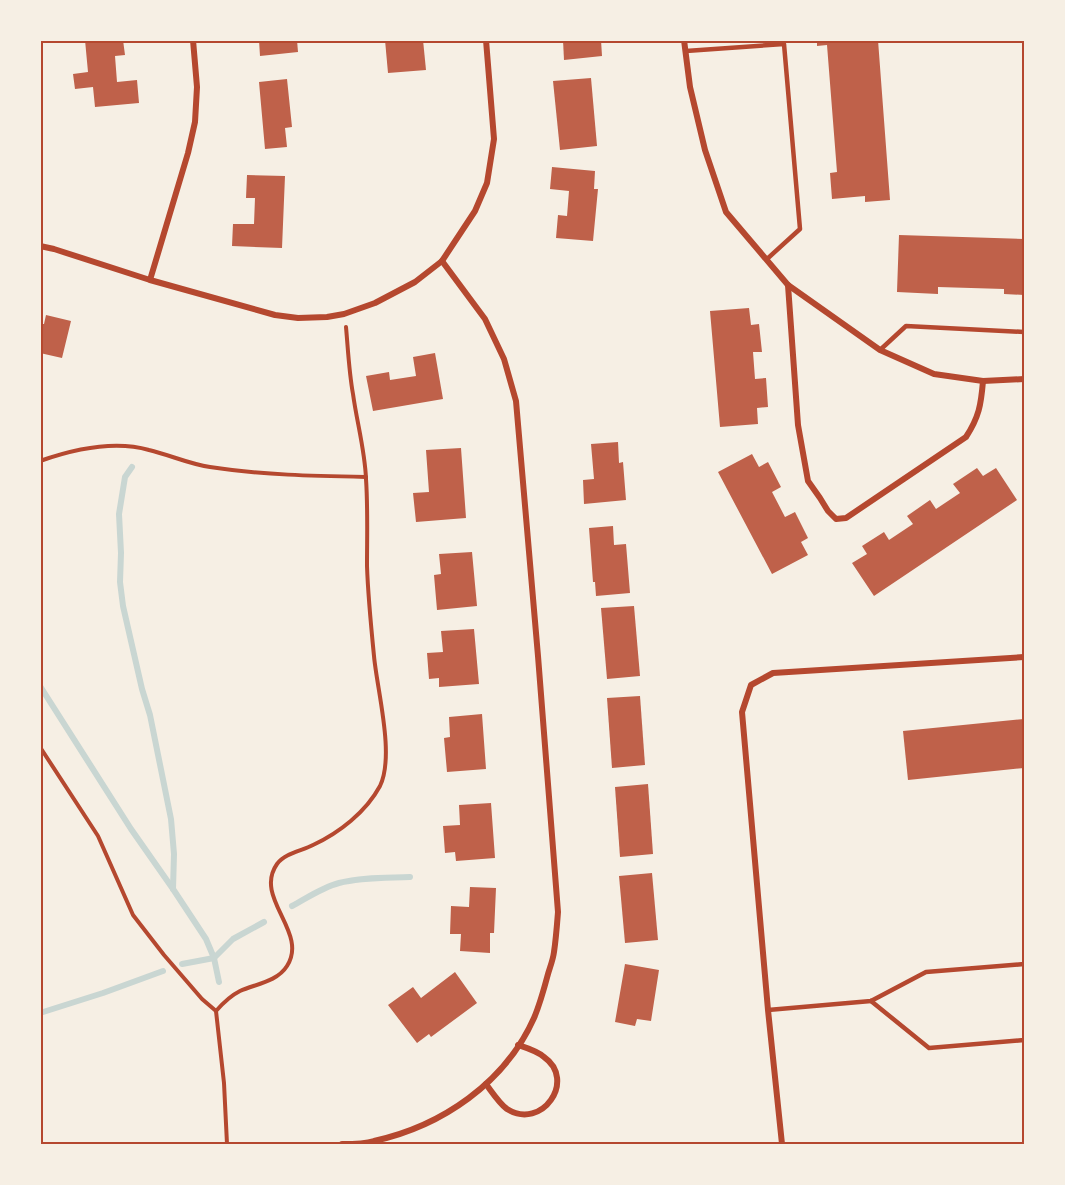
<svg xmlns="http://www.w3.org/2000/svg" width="1065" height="1185" font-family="Figtree,sans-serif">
<rect width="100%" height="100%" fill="#f6efe4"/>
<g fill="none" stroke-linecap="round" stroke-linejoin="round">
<g stroke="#c9d6d2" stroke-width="6">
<polyline points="132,467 125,477 119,514 121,553 120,582 123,606 142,689 150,715 171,819 174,854 173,889"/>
<polyline points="40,686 131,829 173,889 206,939 214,958 219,982"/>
<path d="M292,906C307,898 323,887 339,883C362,877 387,878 410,877"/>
<polyline points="182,964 214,958 233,939 264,922"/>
<polyline points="40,1013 103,993 163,971"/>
</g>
</g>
<g fill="#bf614a">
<polygon points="85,40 123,40 125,55 115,56 117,82 137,80 139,103 95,107 93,87 75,89 73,74 88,72"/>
<polygon points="259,40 297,40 298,52 260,56"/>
<polygon points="385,40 423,40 426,70 388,73"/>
<polygon points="563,40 601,40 602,56 564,60"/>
<polygon points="817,40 878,40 890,200 865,202 865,196 832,199 830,173 837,172 827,45 817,46"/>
<polygon points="591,78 597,146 560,150 553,81"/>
<polygon points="287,79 292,127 285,128 287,147 265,149 259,82"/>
<polygon points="552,167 595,171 594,189 598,189 593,241 556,238 558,215 567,216 569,191 550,189"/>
<polygon points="247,175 285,176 282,248 232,246 233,224 254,224 255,198 246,198"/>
<polygon points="899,235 1024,239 1024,295 1004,294 1004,289 938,287 938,294 897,292"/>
<polygon points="749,308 751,325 759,324 762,352 753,352 755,379 766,378 768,407 757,408 758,424 720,427 710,311"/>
<polygon points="46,315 71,321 62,358 40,353 40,324 44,324"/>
<polygon points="435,353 443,399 373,411 366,376 389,372 390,380 416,376 413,357"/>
<polygon points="618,442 619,463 623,462 626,500 584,504 583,480 594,479 591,444"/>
<polygon points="461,448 466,518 416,522 413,493 429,492 426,450"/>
<polygon points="752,454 759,467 768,462 781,487 772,492 785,517 795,512 808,538 801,542 808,555 772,574 718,472"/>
<polygon points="977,468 983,476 996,468 1017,500 874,596 852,563 867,554 862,546 884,532 889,540 913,524 907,516 930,500 936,509 960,493 953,484"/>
<polygon points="613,526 614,545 626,544 630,593 596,596 595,582 593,582 589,528"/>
<polygon points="472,552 477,606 437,610 434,575 441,574 439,554"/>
<polygon points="634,606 640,676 607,679 601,608"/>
<polygon points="474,629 479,684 439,687 439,678 429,679 427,653 443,652 441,631"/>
<polygon points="640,696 645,765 612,768 607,698"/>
<polygon points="482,714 486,769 447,772 444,738 450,737 449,717"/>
<polygon points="1024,719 1024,768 908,780 903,731"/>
<polygon points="648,784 653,854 620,857 615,787"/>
<polygon points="491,803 495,858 456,861 455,852 445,853 443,826 460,825 459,805"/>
<polygon points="652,873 658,940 625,943 619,876"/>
<polygon points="470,887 496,888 494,933 490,933 490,953 460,951 461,934 450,934 451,906 469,907"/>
<polygon points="625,964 659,970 651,1021 637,1019 635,1026 615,1022"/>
<polygon points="455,972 477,1003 431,1037 429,1034 417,1043 388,1005 413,987 421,998"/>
</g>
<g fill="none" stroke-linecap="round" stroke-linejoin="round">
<g stroke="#b5482f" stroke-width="4">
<path d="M40,461C74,449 114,440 149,450C170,455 189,464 210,467C262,475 314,476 366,477"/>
<polyline points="40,747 98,836 133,915 164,955 202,999 216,1011 224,1083 227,1144"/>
<path d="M216,1011C223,1003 230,996 240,991C255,984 277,982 287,966C309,932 253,898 277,864C285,853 302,851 313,845C339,833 366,812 380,786C395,755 377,690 374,656C371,626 368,596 367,566C367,537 368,508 366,479C365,451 357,423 353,394C349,372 348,349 346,327"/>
</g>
<g stroke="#b5482f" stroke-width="4.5">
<polyline points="686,51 784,44 800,229 767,259"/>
<polyline points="880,350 906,326 1024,332"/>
<polyline points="871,1001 929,1048 1024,1040"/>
<polyline points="768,1010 871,1001 926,972 1024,964"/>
</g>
<g stroke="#b5482f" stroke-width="6">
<polyline points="684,40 690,87 705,150 726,212 788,285 880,350 934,374 983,381 1024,379"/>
<polyline points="40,246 54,249 150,280 275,315 298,318 327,317 344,314 375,303 415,282 442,261 475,211 487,183 494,139 486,40"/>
<polyline points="150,280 188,153 195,122 197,87 193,40"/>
<path d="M788,285L798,425L808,481L820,498L828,511L836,519L846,518L966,437C979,417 981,405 983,381"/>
<path d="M486,1084C492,1092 499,1103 507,1109C542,1131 577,1080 544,1057C537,1051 527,1048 518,1045"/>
<path d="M342,1144C352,1144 364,1144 374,1141C442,1126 505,1083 534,1018C540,1004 544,989 548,974C550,967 553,960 554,952C556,939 557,925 558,912L538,656L516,401L504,359L485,319L442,261"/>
<polyline points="782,1144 768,1010 742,712 751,685 773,673 1024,657"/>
</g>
</g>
<rect width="1065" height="1185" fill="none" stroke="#f6efe4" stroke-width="84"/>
<rect x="42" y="42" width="981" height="1101" fill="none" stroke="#b5482f" stroke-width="2"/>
</svg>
